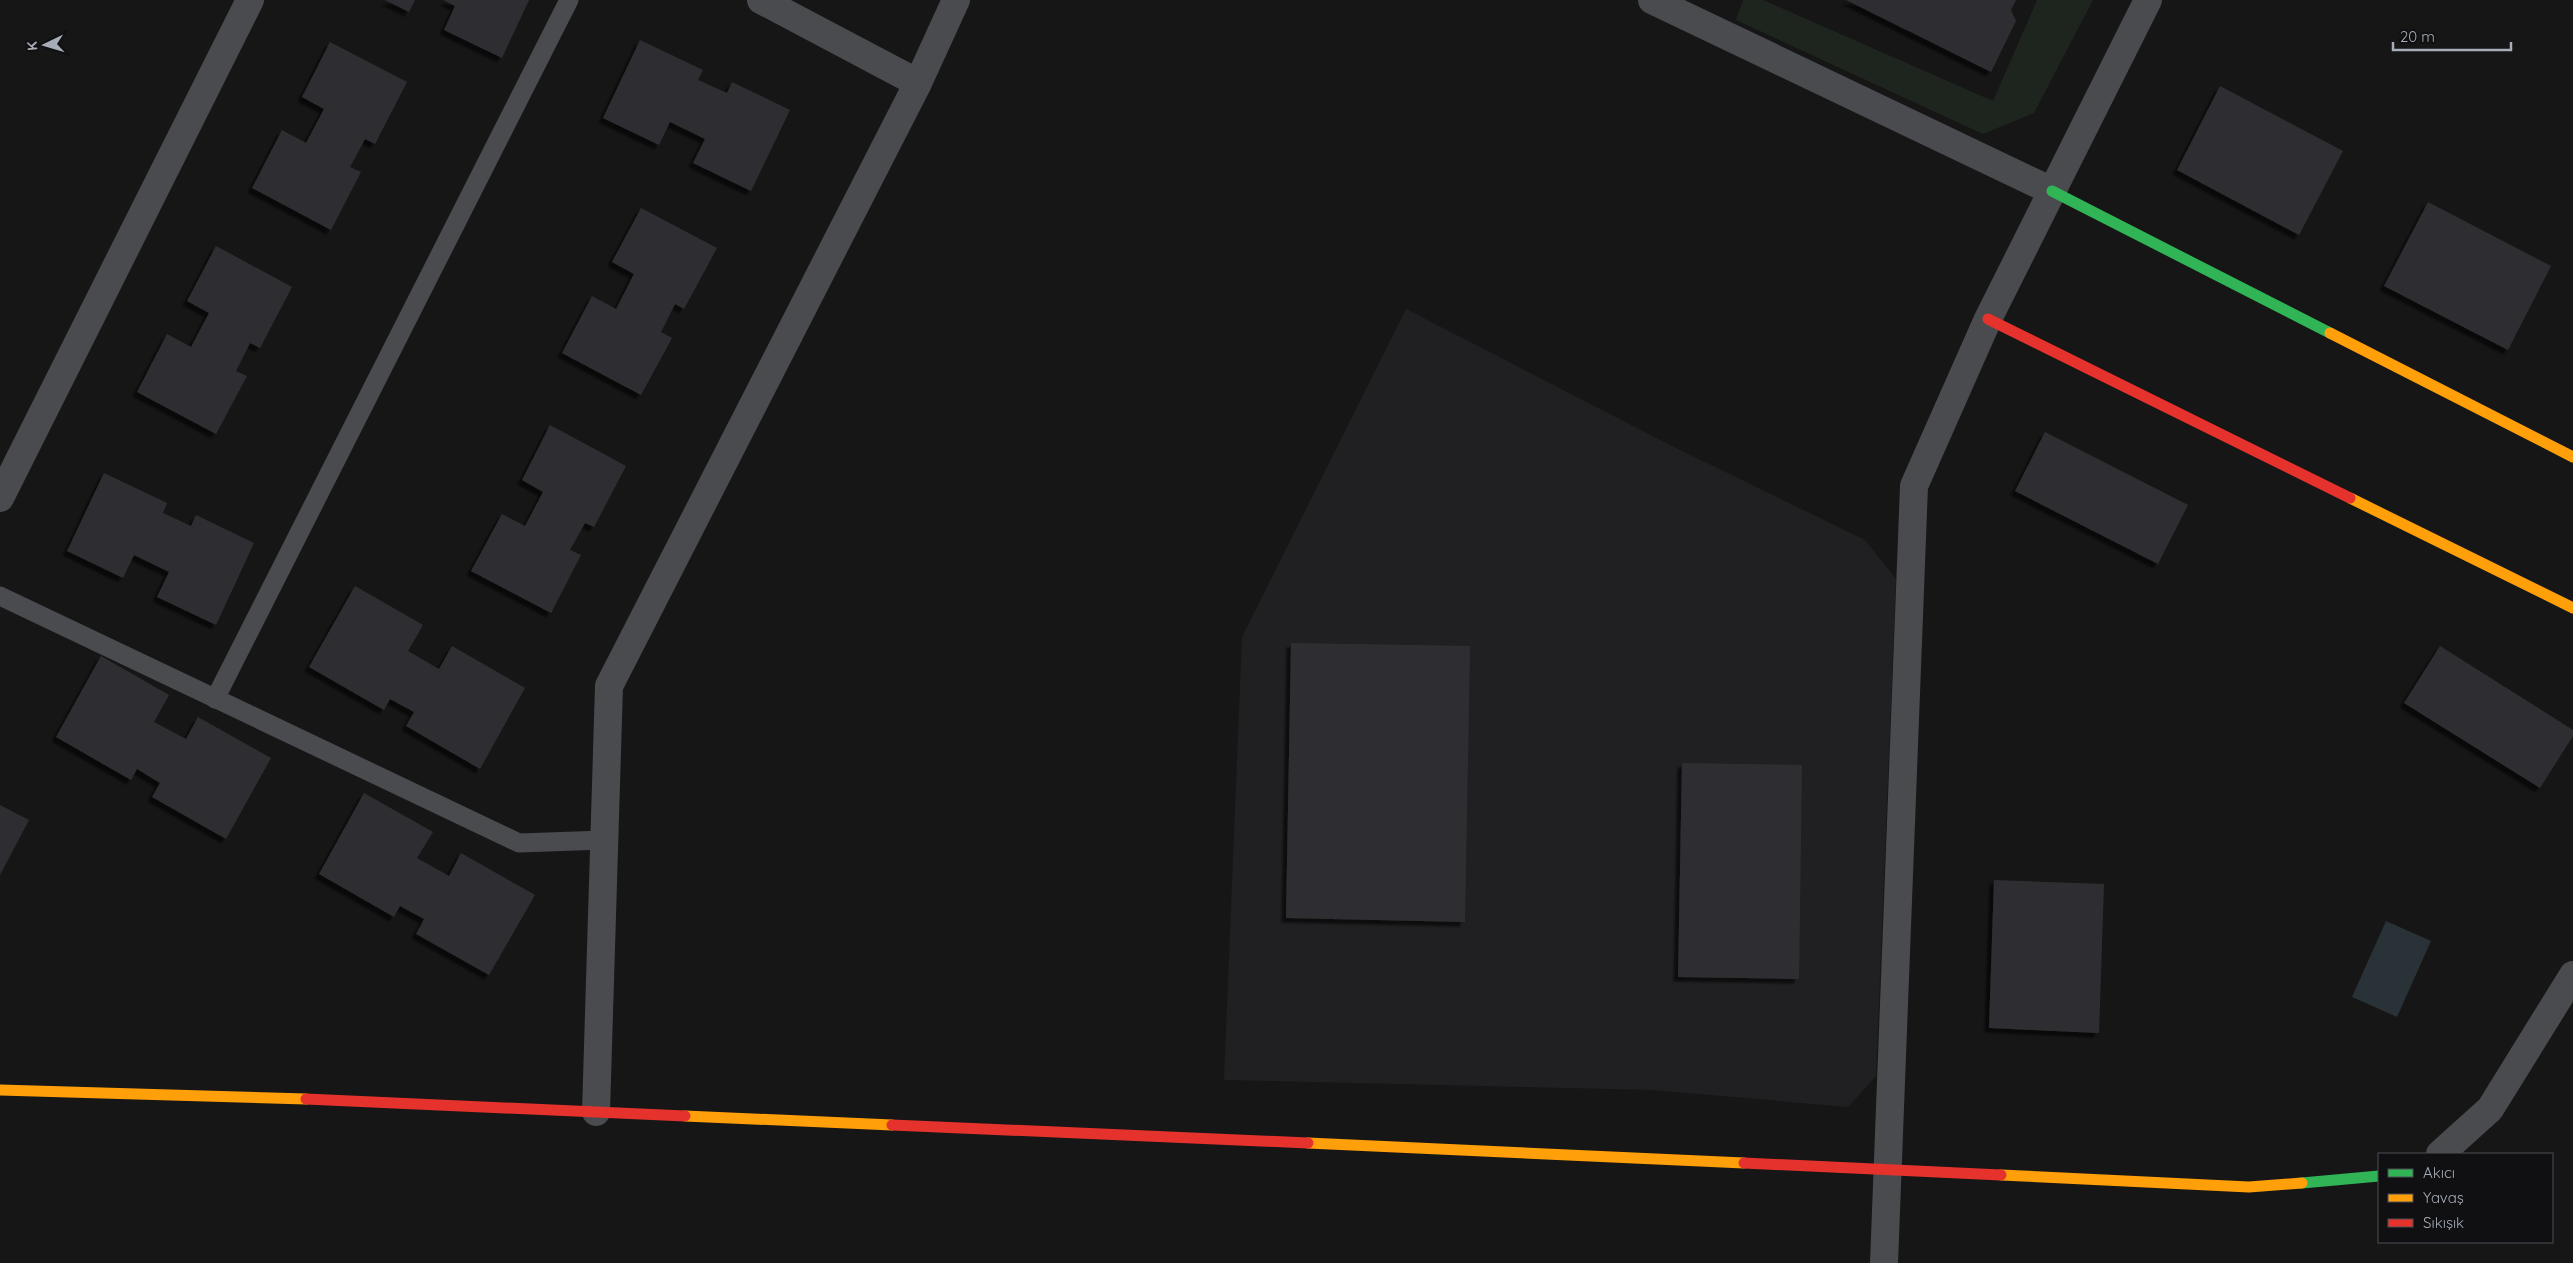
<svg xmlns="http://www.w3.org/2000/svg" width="2573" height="1263" font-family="Quicksand,sans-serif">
<defs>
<filter id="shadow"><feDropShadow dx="-4.5" dy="4.5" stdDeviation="1" flood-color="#0009"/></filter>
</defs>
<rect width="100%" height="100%" fill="#161616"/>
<polygon fill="#202022" points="1406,309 1670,445 1865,540 1896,579 1876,1076 1848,1107 1653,1090 1224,1080 1242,637"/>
<polygon fill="#1e241e" points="1743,0 1763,0 1993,101 2037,0 2093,0 2034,113 1983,134 1736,20"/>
<polygon fill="#293237" points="2386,921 2431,941 2397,1017 2352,997"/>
<g fill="#2f2f30" filter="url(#shadow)">
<polygon points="385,0 415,0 409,12"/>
<polygon points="443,0 529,0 502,58 444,30 455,6"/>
<polygon points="1846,0 2016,0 2011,10 2016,21 1991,72"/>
<polygon points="640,40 703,70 698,80 727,93 732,82 790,110 751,191 693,163 705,139 670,122 659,145 603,118"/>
<polygon points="330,42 407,82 375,144 365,139 350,167 361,172 331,230 252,188 282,130 306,143 324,109 302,97"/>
<polygon points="2220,86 2343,151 2299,235 2177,170"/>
<polygon points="2428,202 2551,266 2508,350 2384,286"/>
<polygon points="641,208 717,248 684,309 675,304 661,332 672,338 641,395 562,353 592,296 616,309 634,274 612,262"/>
<polygon points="216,246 292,287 260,348 250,343 236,371 247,376 216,434 137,392 167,334 191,347 209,313 187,301"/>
<polygon points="550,425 626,466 594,527 585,523 570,550 581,555 551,613 471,571 502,514 525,526 543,492 522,480"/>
<polygon points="2045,432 2188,505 2158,564 2015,491"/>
<polygon points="104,473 167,503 163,513 191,526 196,515 254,543 216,625 157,597 169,572 134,555 123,578 67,551"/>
<polygon points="355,586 423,625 408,651 439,669 452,646 525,688 480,769 406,726 414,712 390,699 384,710 309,667"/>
<polygon points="1291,643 1470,646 1465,922 1286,918"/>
<polygon points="2440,646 2573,730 2573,736 2540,788 2404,703"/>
<polygon points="101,656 169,695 154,722 186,739 198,717 271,758 226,839 152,797 160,783 137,769 131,780 56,737"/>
<polygon points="1682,763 1802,765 1799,979 1678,977"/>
<polygon points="364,793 433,832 417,858 449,876 461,853 535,895 489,975 416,934 424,919 400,906 394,917 319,874"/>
<polygon points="0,805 29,820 0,875"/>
<polygon points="1994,880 2104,884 2099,1033 1989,1028"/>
</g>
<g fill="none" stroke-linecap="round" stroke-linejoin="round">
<g stroke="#4a4b4f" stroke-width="19">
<polyline points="0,596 519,843 604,840"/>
<polyline points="215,699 569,0"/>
</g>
<g stroke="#4a4b4f" stroke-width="28">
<polyline points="761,0 918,83"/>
<polyline points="1652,0 2052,191"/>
<polyline points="0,498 250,0"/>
<polyline points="596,1112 609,686 918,83 956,0"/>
<polyline points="2440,1154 2490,1109 2573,975"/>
<polyline points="1884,1263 1914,486 1988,319 2148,0"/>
</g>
<g stroke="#30b455" stroke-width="11">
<polyline points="2052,191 2330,333"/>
<polyline points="2302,1183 2379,1176"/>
</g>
<g stroke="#ff9f0a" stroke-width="11">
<polyline points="2330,333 2573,457"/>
<polyline points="2350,498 2573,608"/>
<polyline points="0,1090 306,1099"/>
<polyline points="685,1116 892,1125"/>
<polyline points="1308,1143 1744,1163"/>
<polyline points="2001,1175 2249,1187 2302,1183"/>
</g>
<g stroke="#e5322d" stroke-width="11">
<polyline points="1988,319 2350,498"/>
<polyline points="306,1099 685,1116"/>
<polyline points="892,1125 1308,1143"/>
<polyline points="1744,1163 2001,1175"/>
</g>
</g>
<rect x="2378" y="1153" width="175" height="90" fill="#101012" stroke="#4c4f54"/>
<rect x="2388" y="1169" width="25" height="8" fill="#30b455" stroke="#4c4f54"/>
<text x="2423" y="1178" font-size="15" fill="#a7adb6">Akıcı</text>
<rect x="2388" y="1194" width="25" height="8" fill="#ff9f0a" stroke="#4c4f54"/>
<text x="2423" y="1203" font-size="15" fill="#a7adb6">Yavaş</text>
<rect x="2388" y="1219" width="25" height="8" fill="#e5322d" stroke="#4c4f54"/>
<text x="2423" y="1228" font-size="15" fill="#a7adb6">Sıkışık</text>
<g transform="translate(45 45) rotate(265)" stroke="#101012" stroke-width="4" paint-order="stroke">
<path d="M0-4L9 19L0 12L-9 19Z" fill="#a7adb6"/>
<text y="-8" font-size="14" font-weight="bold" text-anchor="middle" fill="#a7adb6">K</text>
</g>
<path d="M2393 42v8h118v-8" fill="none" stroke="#a7adb6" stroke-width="2.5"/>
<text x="2400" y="42" font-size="15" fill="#a7adb6" stroke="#101012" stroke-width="4" paint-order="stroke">20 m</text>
</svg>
